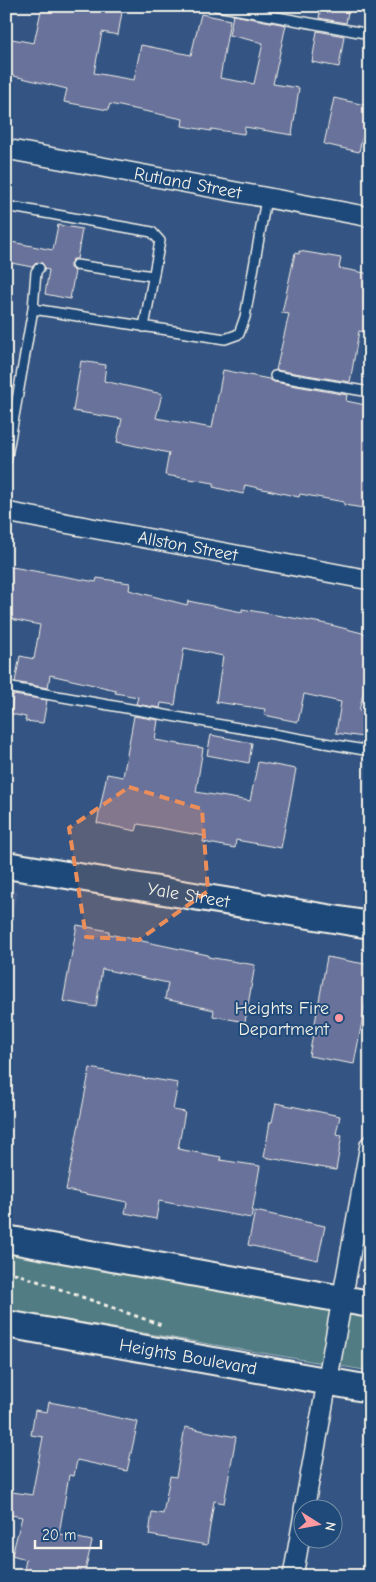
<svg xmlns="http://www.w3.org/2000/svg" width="376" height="1582" font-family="'Comic Neue',sans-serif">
<rect width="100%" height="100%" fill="#345583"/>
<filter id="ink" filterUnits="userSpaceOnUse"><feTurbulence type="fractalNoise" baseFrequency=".02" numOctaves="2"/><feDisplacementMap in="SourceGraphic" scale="10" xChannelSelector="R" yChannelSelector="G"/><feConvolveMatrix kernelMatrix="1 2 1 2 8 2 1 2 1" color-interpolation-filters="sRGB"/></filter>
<g filter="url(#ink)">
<polygon fill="#48618c" points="6,890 18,892 14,904 6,961"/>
<polygon fill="#517c84" stroke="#a2b6b6" points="6,1252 370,1315 370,1371 6,1310"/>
<g fill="#69729a" stroke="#f4f1e8">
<polygon points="42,6 123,6 118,35 102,32 94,73 134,80 141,45 191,55 201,14 230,20 220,78 254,84 263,43 229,35 233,15 286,25 273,84 299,88 292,135 245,127 244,134 211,129 211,131 182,126 183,119 110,104 108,110 64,102 67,89 6,74 6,38 34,43"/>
<polygon points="321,6 349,6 346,23 319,18"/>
<polygon points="317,31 344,36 339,67 312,62"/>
<polygon points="334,98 369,106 359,152 324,144"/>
<polygon points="58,225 82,229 77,259 73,259 70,264 70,268 75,271 70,299 45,294 49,270 45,269 42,263 37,262 32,267 6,262 6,241 53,250"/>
<polygon points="299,251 341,258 339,268 370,274 370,333 359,331 350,382 276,370 289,314 282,313 295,253 299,254"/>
<polygon points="81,361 106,365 104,381 162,394 156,418 212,428 223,370 269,379 274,382 347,395 346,401 370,406 370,509 344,505 344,502 300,494 299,497 245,485 243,494 213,487 214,483 165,475 169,453 117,442 122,419 73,411"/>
<polygon points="6,566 96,582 97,578 130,583 129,590 187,605 188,601 242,612 242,609 327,624 370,635 370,664 359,711 365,712 365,715 370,716 370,738 336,733 341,702 304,694 298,722 264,715 265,709 216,702 223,656 184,648 175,705 161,703 160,708 136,704 138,697 115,693 116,690 50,675 48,688 15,682 20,656 34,659 40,625 6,618"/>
<polygon points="13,695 47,700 43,723 25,721 26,717 11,714"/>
<polygon points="134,716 158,720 155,740 203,748 196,792 250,801 258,762 296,769 281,848 236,840 235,848 203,842 204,836 138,824 136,831 97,823 107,774 123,777"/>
<polygon points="211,735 252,743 249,763 207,755"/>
<polygon points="77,925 109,931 109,934 208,955 208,957 255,965 245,1022 213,1016 214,1010 165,999 168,983 102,969 96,1007 63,1001"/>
<polygon points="327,957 370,965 370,979 354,1064 309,1056"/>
<polygon points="90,1068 147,1079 147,1078 178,1083 173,1110 185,1112 178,1149 221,1157 220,1160 260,1166 251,1218 159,1201 156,1219 125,1213 127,1202 66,1190"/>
<polygon points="276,1103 340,1116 336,1134 342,1135 336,1170 264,1157 270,1122 272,1122"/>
<polygon points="255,1211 325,1226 318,1260 248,1245"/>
<polygon points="49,1402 86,1409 86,1411 138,1422 127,1471 77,1460 74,1476 69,1475 59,1534 92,1541 84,1576 23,1576 26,1559 12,1555 22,1517 6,1514 6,1491 32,1495 43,1437 31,1435 35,1410 47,1412"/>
<polygon points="185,1427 236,1437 224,1503 214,1501 207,1545 149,1535 152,1512 163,1514 170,1476 176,1477"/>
</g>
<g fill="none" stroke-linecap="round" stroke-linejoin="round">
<defs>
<g id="service">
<polyline points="217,6 370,34"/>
<polyline points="6,206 152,232 160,241 144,327"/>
<polyline points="76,265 153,276"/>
<polyline points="33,309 225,339 239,334 245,317 266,199"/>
<polyline points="275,376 370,392"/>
<polyline points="6,462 33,309 36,272 39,268"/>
<polyline points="6,687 370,751"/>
</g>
<g id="minor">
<path id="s1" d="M6,149L370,217"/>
<path id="s2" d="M6,512L370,580"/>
<polyline points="304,1510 370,1145"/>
<polyline points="293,1576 304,1514"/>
</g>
<g id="secondary">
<path id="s3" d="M6,865L370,925"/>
<polyline points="6,1239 370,1304"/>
<path id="s4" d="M6,1324L370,1389"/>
</g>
</defs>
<use href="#service" stroke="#f4f1e8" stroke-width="12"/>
<use href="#minor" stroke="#f4f1e8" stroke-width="22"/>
<use href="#secondary" stroke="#f4f1e8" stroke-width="30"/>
<polyline stroke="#f4f1e8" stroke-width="3" stroke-dasharray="4 4" stroke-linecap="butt" points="6,1270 164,1326"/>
<use href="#service" stroke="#1f4a7a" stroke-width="9"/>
<use href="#minor" stroke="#1f4a7a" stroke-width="19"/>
<use href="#secondary" stroke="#1f4a7a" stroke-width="26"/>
</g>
</g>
<path fill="#ec8e59" fill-opacity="0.2" stroke="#ec8e59" stroke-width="4" stroke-dasharray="10 6" stroke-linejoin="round" d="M129,787L202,809L208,891L139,940L86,937L69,828Z"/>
<circle fill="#ff9aa2" stroke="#1f4a7a" stroke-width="2" cx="339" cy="1018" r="5"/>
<g text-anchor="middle" stroke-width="4" stroke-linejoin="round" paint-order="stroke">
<g font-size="18" fill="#f4f1e8" stroke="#1f4a7a">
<text dy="6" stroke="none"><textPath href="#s1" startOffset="185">Rutland Street</textPath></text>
<text dy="6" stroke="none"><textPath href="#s2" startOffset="185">Allston Street</textPath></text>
<text dy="6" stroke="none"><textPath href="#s3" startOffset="185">Yale Street</textPath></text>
<text dy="6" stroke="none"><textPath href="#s4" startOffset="185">Heights Boulevard</textPath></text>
</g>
<g font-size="18" fill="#f4f1e8" stroke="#1f4a7a" text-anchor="end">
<text x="329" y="1014">Heights Fire<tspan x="329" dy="21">Department</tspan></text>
</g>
</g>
<rect width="376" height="1582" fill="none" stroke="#1f4a7a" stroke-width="25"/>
<rect x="12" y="12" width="351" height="1557" fill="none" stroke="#f4f1e8" stroke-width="2" filter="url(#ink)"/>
<g transform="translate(318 1524) rotate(101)"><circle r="24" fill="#1f4a7a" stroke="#748da6"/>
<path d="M0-4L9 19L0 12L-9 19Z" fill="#ff9aa2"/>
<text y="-8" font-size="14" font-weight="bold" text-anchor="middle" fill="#f4f1e8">N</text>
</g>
<path d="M35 1540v8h66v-8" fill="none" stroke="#f4f1e8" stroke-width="2.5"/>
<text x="42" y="1540" font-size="15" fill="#f4f1e8" stroke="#1f4a7a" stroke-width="4" paint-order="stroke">20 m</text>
</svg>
